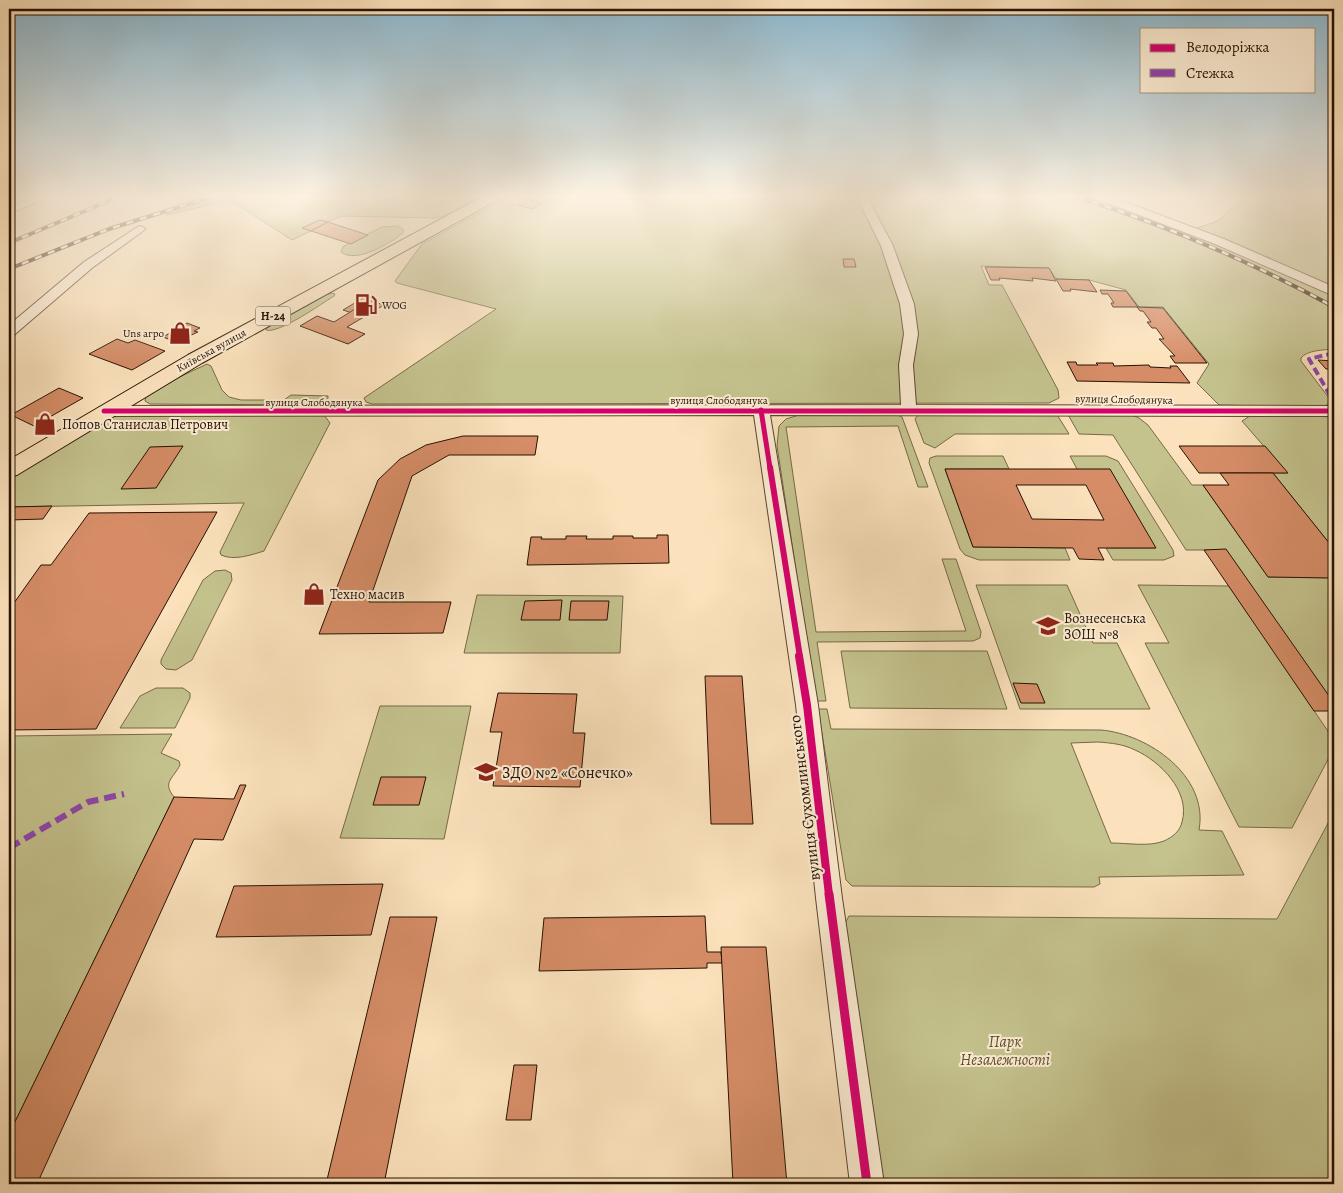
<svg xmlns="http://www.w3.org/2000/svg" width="1343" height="1193" font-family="Alegreya,serif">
<rect width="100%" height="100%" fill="#fbe2bc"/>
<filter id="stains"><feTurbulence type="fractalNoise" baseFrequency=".004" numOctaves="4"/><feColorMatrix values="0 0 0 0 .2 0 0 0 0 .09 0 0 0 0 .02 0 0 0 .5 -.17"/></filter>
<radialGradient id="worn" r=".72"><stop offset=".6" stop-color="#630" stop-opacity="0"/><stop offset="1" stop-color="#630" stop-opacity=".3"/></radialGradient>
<g fill="#c4c28d" stroke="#756a46" fill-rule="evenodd">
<polygon points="217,197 480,197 444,216 436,218 342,216 328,222 320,220 303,228 311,231 292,240 230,200 166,215 169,211"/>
<path d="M517,197H1098C1179,225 1258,258 1334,294V349C1324,350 1307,350 1301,358V361L1329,398L1330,402L1325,406L1315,407L1219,405L1197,383L1209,364L1163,307H1139L1126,290L1089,280L1056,279L1049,268L981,266L989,285H1002L1058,390L1059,398L1049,403L372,404L366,402L364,398L496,309L397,283L395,281L422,244L501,201L533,209L541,203Z"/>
<polygon points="1243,197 1334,197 1334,290 1287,268 1194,229 1218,221"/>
<path d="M397,226L403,229V233C391,243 356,264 341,252L343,247L346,245L382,227Z"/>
<path d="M332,293L335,294L334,296C321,304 279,334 266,330L268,327L326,295Z"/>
<polygon points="207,364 211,366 222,390 229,397 241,400 284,400 291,395 328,396 328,398 326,402 316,405 150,404 145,401 146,395 152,390"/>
<polygon points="1056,413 1069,434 955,434 935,448 924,443 915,419 918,415"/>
<polygon points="1067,413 1132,415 1139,418 1148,425 1192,485 1203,485 1268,577 1334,578 1334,703 1226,550 1186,550 1113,435 1079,434"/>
<polygon points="1253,414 1334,417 1334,549 1273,473 1287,473 1242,421"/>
<path d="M114,415H324L330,423L264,551C251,555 234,561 221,555L220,552L244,503L9,507V479Z"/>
<polygon points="799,415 897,415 902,417 928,487 918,487 898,426 786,427 816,632 966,631 942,559 956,559 981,632 980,638 973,641 817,642 826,701 816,701 777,446 779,426 786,419"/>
<polygon points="936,456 1003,456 1009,469 945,469 973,547 1065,548 1070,560 979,560 965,555 960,549 929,463 930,458"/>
<polygon points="1070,456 1106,456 1118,461 1173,550 1174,556 1164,560 1113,560 1106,548 1155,548 1077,469"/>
<polygon points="225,570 231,573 232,580 192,660 176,670 166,669 161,664 161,660 203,580 215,571"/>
<polygon points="976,585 1067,585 1093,643 1117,643 1150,709 1020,709"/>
<polygon points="1138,585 1229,586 1334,740 1334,748 1292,828 1239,827 1145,643 1169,643"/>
<polygon points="477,595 623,596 620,653 464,653"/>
<polygon points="841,651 987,651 1007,709 850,708"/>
<polygon points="156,688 183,688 190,693 190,698 175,728 120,728 140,696"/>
<polygon points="380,706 471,706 444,839 340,838"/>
<path d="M818,709H827L831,729L1101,730C1148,734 1209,776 1199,830L1222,831L1244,875L1099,877L1100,884L1094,887L852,886L846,880ZM1098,742C1111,743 1123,744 1135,750C1160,761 1191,792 1182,822C1180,831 1173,837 1164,841C1149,847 1128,843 1111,843L1071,743Z"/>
<path d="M172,734L161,753L179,761L180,765C173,779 162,782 174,797L9,1134V736Z"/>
<polygon points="1334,812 1334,1184 884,1184 844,925 849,916 1277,919"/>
</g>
<g fill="#d68d67" stroke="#261100" fill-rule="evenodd">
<polygon points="527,199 542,203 533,209 518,205"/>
<polygon points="320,220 328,222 311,231 302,228"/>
<polygon points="328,222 368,235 351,244 311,231"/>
<polygon points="843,259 854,259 856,267 844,267"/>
<polygon points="985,267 1049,268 1056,281 1032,278 1033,281 999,278 1000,280 991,280"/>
<polygon points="1056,279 1089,280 1097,292 1070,289 1071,291 1063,291"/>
<polygon points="1100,290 1126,291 1138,307 1113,307 1111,303 1114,303 1108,294 1102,294"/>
<polygon points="363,298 384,305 364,317 343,310"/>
<polygon points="1137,307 1163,308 1207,363 1175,363 1170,356 1175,356 1159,339 1164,339 1156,328 1152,328 1147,322 1151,322 1143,311 1140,311"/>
<polygon points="355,309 369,314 347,327 365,334 348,344 300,326 317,316 334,322"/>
<polygon points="187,323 200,328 194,331 198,332 176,342 163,337"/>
<polygon points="117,339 128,343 135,340 165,351 132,370 89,354"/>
<polygon points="1318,360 1334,361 1334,369 1326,369"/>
<polygon points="1067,362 1076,362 1077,365 1098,365 1096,363 1113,363 1114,366 1149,365 1150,367 1171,368 1170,366 1177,366 1190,383 1077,381"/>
<polygon points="59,388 83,398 34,426 11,415"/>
<polygon points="463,436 538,436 535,455 449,455 412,476 369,602 451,602 443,633 319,634 378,480 400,459 426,445"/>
<polygon points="183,446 156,488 121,489 150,447"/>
<polygon points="1179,446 1265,446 1288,473 1199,473"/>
<path d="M945,469H1110L1156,548H1098L1104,560L1079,559L1073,548L973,547ZM1016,485H1086L1104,520L1032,519Z"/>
<polygon points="1220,473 1273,473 1334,549 1334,578 1268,577 1203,485 1229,485"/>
<polygon points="52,506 43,519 9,520 9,507"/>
<polygon points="217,512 96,729 9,730 9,610 41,565 51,565 89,513"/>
<polygon points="657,535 668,535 669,563 527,565 531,537 542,537 541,539 566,539 566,536 587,536 586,539 613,539 613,536 633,536 633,538 657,538"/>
<polygon points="1226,549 1334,703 1334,711 1314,711 1204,550"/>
<polygon points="562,600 560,620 521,620 525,601"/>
<polygon points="571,601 609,601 607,620 569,620"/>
<polygon points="705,676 742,676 753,824 711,824"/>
<polygon points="1013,683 1037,684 1045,703 1021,703"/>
<polygon points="498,693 577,694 573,733 585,733 580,787 493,786 502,732 490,732"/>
<polygon points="381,777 426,777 419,805 373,805"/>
<polygon points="240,785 246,785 223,840 194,839 37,1184 9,1184 9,1134 174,797 234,799"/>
<polygon points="383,884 371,935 216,937 234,886"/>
<polygon points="705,916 707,952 721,952 722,963 707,963 707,968 539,971 544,918"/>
<polygon points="390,917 437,917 384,1184 326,1184"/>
<polygon points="721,947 766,947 787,1184 733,1184"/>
<polygon points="514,1065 537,1065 531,1120 506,1120"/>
</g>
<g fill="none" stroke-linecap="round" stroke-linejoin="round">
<defs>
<g id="minor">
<polygon points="34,197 48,197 9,214 9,207"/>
<polygon points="857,197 867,197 893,246 914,304 918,334 913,365 916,405 1334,406 1334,416 770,415 818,705 842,898 884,1184 850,1184 816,898 796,705 754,415 104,416 98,414 96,411 98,408 104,406 901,405 899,365 904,334 900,304 881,246"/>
<polygon points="1097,197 1112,197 1224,239 1334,287 1334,296 1215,244 1098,199"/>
<polygon points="139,226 143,227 145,229 143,231 92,268 14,335 9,336 9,325 84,262"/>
</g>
<polygon id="major" points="482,197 499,197 497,200 202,363 17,475 9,477 9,460 188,355"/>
</defs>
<use href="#minor" stroke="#5b452f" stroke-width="2"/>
<use href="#major" stroke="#261100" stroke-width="2"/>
<use href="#minor" fill="#fcecd3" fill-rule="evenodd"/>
<use href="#major" fill="#fbe2bc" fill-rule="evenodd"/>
<defs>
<g id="rail">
<path d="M1078,197C1167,226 1252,262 1334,307"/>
<polyline points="9,243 118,197"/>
<polyline points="9,269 109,229 211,197"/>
</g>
</defs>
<use href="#rail" stroke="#261100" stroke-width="4"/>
<use href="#rail" stroke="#fcecd3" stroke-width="2.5" stroke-dasharray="7" stroke-linecap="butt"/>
<polyline stroke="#8e44ad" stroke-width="4" stroke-dasharray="8 4" stroke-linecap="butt" points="1334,353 1309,359 1334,402"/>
<polyline stroke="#8e44ad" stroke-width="6" stroke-dasharray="12 6" stroke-linecap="butt" points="9,848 88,802 124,794"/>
<defs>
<g id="cycleway-far3">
<polyline points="761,410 770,468"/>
<polyline points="104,411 1334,411"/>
</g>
<polyline id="cycleway-far2" points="770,467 800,657"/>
<polyline id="cycleway-far1" points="799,656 807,705 829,895"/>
<polyline id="cycleway" points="829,894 867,1184"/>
</defs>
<use href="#cycleway-far3" stroke="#fcecd3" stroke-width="8"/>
<use href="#cycleway-far2" stroke="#fcecd3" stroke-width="9"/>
<use href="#cycleway-far1" stroke="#fcecd3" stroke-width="11"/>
<use href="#cycleway" stroke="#fcecd3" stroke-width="12"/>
<use href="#cycleway-far3" stroke="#d6006c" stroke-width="5"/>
<use href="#cycleway-far2" stroke="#d6006c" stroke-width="6"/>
<use href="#cycleway-far1" stroke="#d6006c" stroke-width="8"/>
<use href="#cycleway" stroke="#d6006c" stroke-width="9"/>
</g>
<linearGradient id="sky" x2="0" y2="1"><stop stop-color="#8bb8d0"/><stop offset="0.54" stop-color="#fdf2e1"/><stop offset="1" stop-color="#fdf2e1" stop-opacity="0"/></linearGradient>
<rect width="1343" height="364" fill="url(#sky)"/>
<defs>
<symbol id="fuel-bare" viewBox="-9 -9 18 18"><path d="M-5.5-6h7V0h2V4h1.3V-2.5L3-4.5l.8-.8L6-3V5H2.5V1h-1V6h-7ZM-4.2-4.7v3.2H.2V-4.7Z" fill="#8f2418" stroke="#fcecd3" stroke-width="2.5" paint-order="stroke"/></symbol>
<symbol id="shop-bare" viewBox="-9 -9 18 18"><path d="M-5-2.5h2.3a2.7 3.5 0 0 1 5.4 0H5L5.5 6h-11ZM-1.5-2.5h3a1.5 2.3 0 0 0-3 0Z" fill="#8f2418" stroke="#fcecd3" stroke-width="2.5" paint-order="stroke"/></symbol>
<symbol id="school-bare" viewBox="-9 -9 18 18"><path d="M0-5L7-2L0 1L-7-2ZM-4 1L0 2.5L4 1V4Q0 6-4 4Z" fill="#8f2418" stroke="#fcecd3" stroke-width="2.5" paint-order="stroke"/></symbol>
</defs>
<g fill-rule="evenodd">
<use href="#fuel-bare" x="350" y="289" width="32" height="32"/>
<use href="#shop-bare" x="164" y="317" width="32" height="32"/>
<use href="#shop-bare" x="29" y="408" width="32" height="32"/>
<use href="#shop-bare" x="298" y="578" width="32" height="32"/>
<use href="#school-bare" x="1032" y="610" width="32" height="32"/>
<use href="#school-bare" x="470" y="756" width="32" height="32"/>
</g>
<g text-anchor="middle" stroke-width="4" stroke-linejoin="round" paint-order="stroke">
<g font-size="11" fill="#261100" stroke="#fcecd3" text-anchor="start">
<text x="382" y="309">WOG</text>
<text x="164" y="337" text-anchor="end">Uns агро</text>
</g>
<g font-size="11" fill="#261100" stroke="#fcecd3">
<text transform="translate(211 350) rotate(-29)" y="4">Київська вулиця</text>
<text transform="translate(1124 399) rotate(1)" y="4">вулиця Слободянука</text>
<text x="719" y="404">вулиця Слободянука</text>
<text x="314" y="406">вулиця Слободянука</text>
</g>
<rect fill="#fcecd3" stroke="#66533f" stroke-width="1" x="255.5" y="306.5" width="35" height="19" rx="4"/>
<g font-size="12" font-weight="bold" fill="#261100">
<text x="273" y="320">Н-24</text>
</g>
<g font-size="14" fill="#261100" stroke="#fcecd3" text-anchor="start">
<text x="62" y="429">Попов Станислав Петрович</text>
<text x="330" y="599">Техно масив</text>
<text x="1064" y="623">Вознесенська<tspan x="1064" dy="16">ЗОШ №8</tspan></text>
</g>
<g font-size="16" fill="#261100" stroke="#fcecd3" text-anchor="start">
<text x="502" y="778">ЗДО №2 «Сонечко»</text>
</g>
<g font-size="16" fill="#261100" stroke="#fcecd3">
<text transform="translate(804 798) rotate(-97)" y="6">вулиця Сухомлинського</text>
</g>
<g font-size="16" font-style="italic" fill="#5d4f31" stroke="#fcecd3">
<text x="1005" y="1047">Парк<tspan x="1005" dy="18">Незалежності</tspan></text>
</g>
</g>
<rect width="1343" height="1193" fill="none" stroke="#fbe2bc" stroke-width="30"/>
<rect x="10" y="10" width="1323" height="1173" fill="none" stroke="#261100" stroke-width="2.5"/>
<rect x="15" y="15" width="1313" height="1163" fill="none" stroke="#261100"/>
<rect x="1140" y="28" width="175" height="65" fill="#fcecd3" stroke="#a6947f"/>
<rect x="1150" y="44" width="25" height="8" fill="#d6006c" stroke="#a6947f"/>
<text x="1186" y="52" font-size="15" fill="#261100">Велодоріжка</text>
<rect x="1150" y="69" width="25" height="8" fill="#8e44ad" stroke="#a6947f"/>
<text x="1186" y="78" font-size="15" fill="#261100">Стежка</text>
<rect width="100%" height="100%" filter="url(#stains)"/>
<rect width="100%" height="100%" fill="url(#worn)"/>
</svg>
